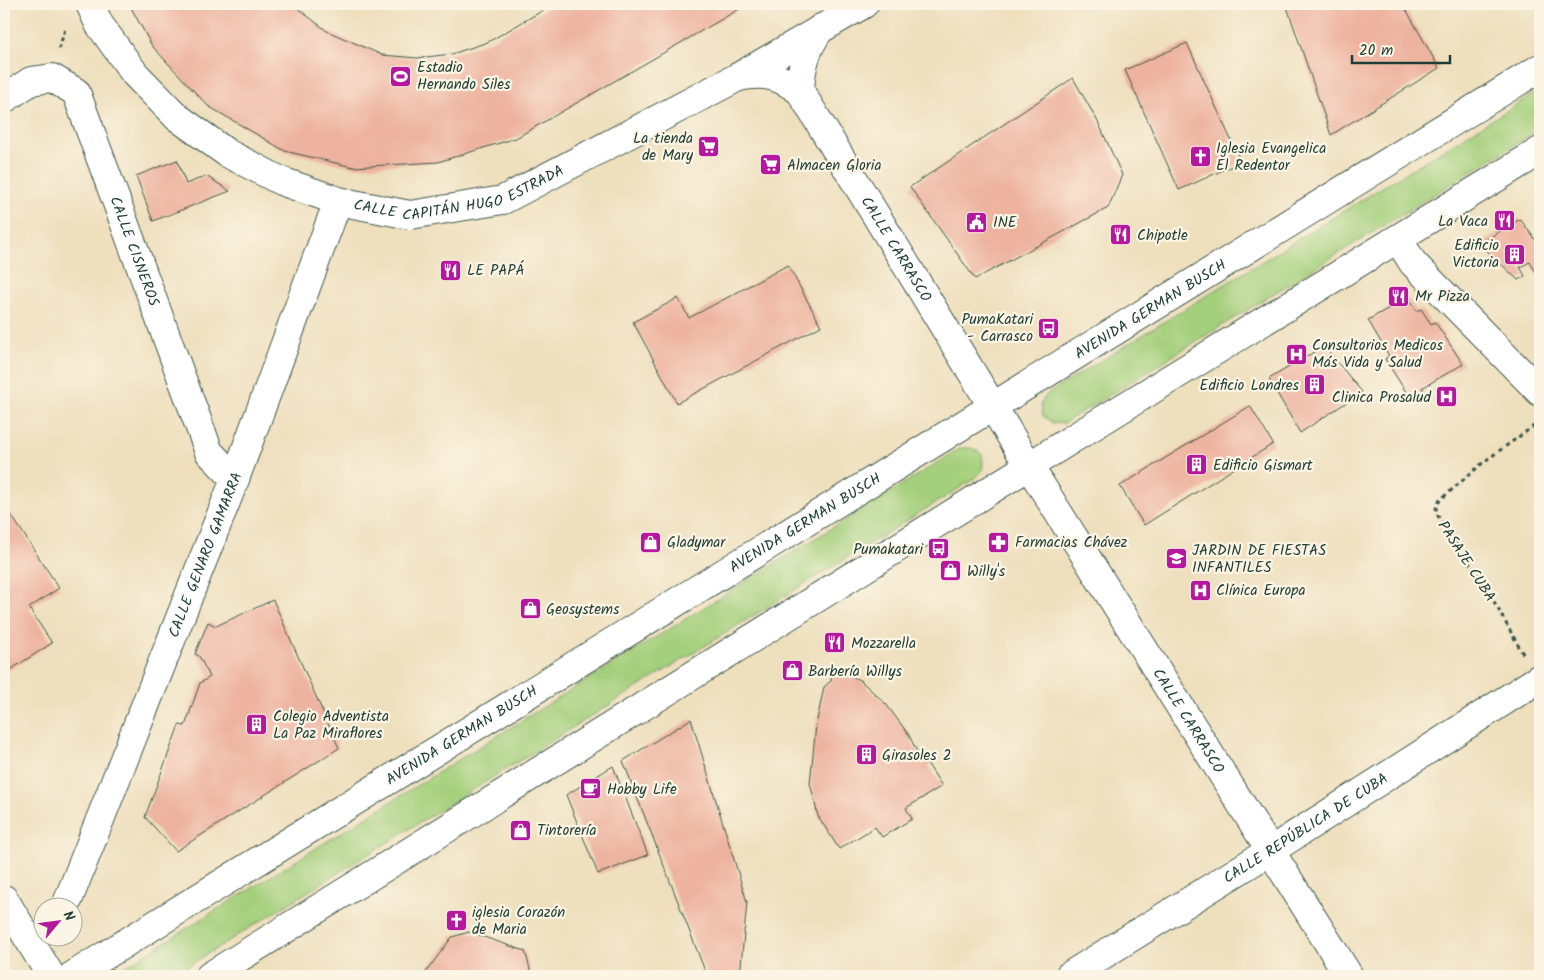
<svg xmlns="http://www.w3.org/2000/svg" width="1544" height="980" font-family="Kalam,sans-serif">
<rect width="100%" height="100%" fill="#fcf5e5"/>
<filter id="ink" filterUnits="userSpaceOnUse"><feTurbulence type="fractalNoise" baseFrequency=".02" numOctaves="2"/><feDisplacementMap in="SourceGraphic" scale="10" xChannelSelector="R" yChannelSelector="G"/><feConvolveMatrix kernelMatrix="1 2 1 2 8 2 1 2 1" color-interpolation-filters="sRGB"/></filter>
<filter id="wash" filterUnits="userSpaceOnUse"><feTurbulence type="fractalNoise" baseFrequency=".0096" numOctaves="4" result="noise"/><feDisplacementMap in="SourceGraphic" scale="20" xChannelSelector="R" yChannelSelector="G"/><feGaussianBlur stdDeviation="1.12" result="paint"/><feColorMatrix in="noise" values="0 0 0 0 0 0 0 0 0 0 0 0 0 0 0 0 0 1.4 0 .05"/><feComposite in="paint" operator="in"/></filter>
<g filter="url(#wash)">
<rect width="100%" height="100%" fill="#eedfbd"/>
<g fill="#a4cf7b" stroke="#628658">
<polygon points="1540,90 1540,129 1064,423 1052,423 1043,416 1041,404 1047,394"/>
<path d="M961,448H972L982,454C985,473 981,474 966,484L172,976H110Z"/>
</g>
<g id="blocks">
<g fill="#edb39f">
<polygon points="129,4 292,4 327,31 382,55 417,58 452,54 488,42 554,4 748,4 516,138 438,162 353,167 285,151 208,106 152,46"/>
<polygon points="1286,4 1403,4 1439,68 1331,135"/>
<polygon points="1187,43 1241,162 1179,190 1125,70"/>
<polygon points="1073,78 1098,122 1122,175 1108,208 975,279 910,187"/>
<polygon points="177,160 186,184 206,176 230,191 153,221 136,176"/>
<polygon points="1520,219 1540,246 1540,279 1530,262 1520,267 1525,276 1518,280 1483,247 1484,241"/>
<polygon points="788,265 821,326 677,403 633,322 678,298 689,318"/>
<polygon points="1405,299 1408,299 1417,311 1421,309 1431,324 1435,322 1463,364 1422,388 1425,393 1412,398 1408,395 1385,359 1389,356 1368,320"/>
<polygon points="1324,346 1362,392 1300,433 1269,379"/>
<polygon points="1250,406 1273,444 1144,525 1120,486"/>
<polygon points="4,504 59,588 29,608 52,643 4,674"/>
<polygon points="273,600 339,748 176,851 145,817 179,725 185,726 200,683 210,677 199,656 195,654 208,622 216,626"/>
<polygon points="832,665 861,681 886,704 909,735 923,765 927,763 942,786 906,808 912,819 882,837 875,827 839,849 818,816 810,783 816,725 824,687 831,681"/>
<polygon points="691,719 747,902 740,976 707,976 623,761"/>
<polygon points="613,766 648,855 598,874 566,795"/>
<polygon points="469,932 525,951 532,976 423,976 452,937"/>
</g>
</g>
</g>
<g filter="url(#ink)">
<use href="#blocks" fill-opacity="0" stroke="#3e5549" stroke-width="1"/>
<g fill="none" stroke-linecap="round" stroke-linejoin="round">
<defs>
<g id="minor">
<path id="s1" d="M4,99L31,81L52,78L76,92L209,452L235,479"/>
<polyline points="1398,239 1413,263 1540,392"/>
<polyline points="4,899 51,976"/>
<path id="s2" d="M65,908L235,479L338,201"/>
<path id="s3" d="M1069,976L1270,851L1540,678"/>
</g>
<g id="major">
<path id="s4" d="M90,4L99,24L135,74L177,117L227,153L281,181L338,201L410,215L503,200L738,77L864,4"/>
<path id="s5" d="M738,77C765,72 778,75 800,91L1029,466L1349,976"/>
<path d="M800,91C801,67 806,48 821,28"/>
<path id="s6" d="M72,976L1540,68"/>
<polyline points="210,976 1085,431 1540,151"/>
</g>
</defs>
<use href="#minor" stroke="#3e5549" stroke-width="30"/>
<use href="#major" stroke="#3e5549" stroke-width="30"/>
<g stroke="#3e5549" stroke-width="3" stroke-dasharray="4 4" stroke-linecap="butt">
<polyline points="59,49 66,26"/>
<polyline points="1523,654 1486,587 1438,516 1436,508 1440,500 1485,461 1538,423"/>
</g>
<use href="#minor" stroke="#fff" stroke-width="28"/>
<use href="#major" stroke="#fff" stroke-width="28"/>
</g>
</g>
<defs>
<symbol id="stadium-square" viewBox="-11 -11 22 22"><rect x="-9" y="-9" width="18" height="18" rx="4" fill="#b5179e" stroke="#fcf5e5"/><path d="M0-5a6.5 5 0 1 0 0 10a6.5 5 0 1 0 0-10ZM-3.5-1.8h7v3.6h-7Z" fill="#fff"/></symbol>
<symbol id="supermarket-square" viewBox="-11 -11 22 22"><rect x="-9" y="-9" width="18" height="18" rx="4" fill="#b5179e" stroke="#fcf5e5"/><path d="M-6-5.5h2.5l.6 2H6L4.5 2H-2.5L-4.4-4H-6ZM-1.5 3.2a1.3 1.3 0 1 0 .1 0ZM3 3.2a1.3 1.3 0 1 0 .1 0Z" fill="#fff"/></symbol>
<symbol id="church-square" viewBox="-11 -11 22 22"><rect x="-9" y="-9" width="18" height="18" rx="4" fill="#b5179e" stroke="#fcf5e5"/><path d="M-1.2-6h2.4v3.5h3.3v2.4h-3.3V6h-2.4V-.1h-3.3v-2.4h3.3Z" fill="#fff"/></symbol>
<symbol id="restaurant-square" viewBox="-11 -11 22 22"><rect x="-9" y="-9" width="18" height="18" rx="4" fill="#b5179e" stroke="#fcf5e5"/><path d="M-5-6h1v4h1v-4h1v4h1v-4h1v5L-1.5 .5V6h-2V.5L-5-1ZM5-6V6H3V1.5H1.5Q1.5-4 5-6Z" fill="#fff"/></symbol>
<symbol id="civic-square" viewBox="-11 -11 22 22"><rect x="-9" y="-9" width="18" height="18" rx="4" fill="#b5179e" stroke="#fcf5e5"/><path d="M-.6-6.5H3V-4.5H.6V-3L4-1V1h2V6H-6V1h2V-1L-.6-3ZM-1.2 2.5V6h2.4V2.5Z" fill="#fff"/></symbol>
<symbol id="building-square" viewBox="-11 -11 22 22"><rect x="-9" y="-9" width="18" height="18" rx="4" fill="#b5179e" stroke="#fcf5e5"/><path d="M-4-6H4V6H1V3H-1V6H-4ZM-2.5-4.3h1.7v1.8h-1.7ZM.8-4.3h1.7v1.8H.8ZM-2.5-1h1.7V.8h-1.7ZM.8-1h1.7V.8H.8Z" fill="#fff"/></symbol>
<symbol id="bus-square" viewBox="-11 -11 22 22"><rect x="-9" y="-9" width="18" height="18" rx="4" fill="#b5179e" stroke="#fcf5e5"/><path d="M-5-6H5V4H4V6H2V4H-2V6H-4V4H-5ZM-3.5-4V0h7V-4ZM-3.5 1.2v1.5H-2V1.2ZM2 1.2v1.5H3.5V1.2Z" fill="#fff"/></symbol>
<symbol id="hospital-square" viewBox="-11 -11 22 22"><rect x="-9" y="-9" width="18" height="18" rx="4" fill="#b5179e" stroke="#fcf5e5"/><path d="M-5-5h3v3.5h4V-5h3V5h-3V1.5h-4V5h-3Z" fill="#fff"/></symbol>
<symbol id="shop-square" viewBox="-11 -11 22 22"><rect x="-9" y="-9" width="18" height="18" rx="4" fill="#b5179e" stroke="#fcf5e5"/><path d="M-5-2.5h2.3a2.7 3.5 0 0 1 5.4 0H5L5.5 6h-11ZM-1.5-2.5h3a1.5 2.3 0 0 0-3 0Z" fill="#fff"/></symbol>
<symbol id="pharmacy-square" viewBox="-11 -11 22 22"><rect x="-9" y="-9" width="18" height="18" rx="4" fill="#b5179e" stroke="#fcf5e5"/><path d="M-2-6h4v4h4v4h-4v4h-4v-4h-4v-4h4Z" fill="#fff"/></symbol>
<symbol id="school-square" viewBox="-11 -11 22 22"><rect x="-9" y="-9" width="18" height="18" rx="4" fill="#b5179e" stroke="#fcf5e5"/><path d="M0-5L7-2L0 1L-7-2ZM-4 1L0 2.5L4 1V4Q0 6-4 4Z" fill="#fff"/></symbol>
<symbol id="cafe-square" viewBox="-11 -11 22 22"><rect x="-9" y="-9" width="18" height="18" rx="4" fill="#b5179e" stroke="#fcf5e5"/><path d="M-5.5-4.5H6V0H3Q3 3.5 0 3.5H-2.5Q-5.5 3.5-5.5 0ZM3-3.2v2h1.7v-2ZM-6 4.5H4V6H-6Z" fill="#fff"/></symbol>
</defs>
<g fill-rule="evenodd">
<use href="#stadium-square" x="388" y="64" width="25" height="25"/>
<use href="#supermarket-square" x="696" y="134" width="25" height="25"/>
<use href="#church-square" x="1188" y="144" width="25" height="25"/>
<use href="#supermarket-square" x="758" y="152" width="25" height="25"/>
<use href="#restaurant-square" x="1492" y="208" width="25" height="25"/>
<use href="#civic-square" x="964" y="210" width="25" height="25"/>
<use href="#restaurant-square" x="1108" y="222" width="25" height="25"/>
<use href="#building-square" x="1502" y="242" width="25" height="25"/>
<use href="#restaurant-square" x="438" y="258" width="25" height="25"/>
<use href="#restaurant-square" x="1386" y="284" width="25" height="25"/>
<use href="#bus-square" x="1036" y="316" width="25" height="25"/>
<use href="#hospital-square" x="1284" y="342" width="25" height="25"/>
<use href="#building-square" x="1302" y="372" width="25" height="25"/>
<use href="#hospital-square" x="1434" y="384" width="25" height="25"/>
<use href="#building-square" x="1184" y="452" width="25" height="25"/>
<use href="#shop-square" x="638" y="530" width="25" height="25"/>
<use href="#pharmacy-square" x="986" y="530" width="25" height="25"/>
<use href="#bus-square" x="926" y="536" width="25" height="25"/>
<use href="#school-square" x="1164" y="546" width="25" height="25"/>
<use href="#shop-square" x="938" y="558" width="25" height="25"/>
<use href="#hospital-square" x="1188" y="578" width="25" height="25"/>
<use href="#shop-square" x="518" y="596" width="25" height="25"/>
<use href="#restaurant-square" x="822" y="630" width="25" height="25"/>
<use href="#shop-square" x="780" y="658" width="25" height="25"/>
<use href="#building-square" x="244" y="712" width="25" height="25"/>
<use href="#building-square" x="854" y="742" width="25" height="25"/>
<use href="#cafe-square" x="578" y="776" width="25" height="25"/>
<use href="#shop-square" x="508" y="818" width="25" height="25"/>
<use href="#church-square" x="444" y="908" width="25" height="25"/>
</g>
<g text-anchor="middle" stroke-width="4.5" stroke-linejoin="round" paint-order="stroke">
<g font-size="15" fill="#1f3d34" stroke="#fcf5e5" text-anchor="start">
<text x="417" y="72">Estadio<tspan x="417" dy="17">Hernando Siles</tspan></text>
<text x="693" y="143" text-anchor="end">La tienda<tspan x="693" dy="17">de Mary</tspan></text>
<text x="1216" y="153">Iglesia Evangelica<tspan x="1216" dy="17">El Redentor</tspan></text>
<text x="787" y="170">Almacen Gloria</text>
<text x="1488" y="226" text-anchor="end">La Vaca</text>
<text x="993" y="227">INE</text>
<text x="1137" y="240">Chipotle</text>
<text x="1499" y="250" text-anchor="end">Edificio<tspan x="1499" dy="17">Victoria</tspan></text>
<text x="467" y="275">LE PAPÁ</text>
<text x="1415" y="301">Mr Pizza</text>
<text x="1033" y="324" text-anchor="end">PumaKatari<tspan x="1033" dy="17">- Carrasco</tspan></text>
<text x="1312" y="350">Consultorios Medicos<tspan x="1312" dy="17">Más Vida y Salud</tspan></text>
<text x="1299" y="390" text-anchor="end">Edificio Londres</text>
<text x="1431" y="402" text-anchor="end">Clinica Prosalud</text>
<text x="1213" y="470">Edificio Gismart</text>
<text x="667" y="547">Gladymar</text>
<text x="1015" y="547">Farmacias Chávez</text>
<text x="923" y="554" text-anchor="end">Pumakatari</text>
<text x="1192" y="555">JARDIN DE FIESTAS<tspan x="1192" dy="17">INFANTILES</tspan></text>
<text x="967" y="576">Willy's</text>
<text x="1216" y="595">Clínica Europa</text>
<text x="546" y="614">Geosystems</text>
<text x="851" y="648">Mozzarella</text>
<text x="808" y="676">Barbería Willys</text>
<text x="273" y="721">Colegio Adventista<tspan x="273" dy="17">La Paz Miraflores</tspan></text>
<text x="882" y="760">Girasoles 2</text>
<text x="607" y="794">Hobby Life</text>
<text x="537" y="835">Tintorería</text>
<text x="472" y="917">iglesia Corazón<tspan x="472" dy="17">de Maria</tspan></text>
</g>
<g font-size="15" fill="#1f3d34" stroke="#fcf5e5">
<text dy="5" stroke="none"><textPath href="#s4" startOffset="452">CALLE CAPITÁN HUGO ESTRADA</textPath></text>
<text dy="5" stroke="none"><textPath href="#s5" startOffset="251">CALLE CARRASCO</textPath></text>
<text dy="5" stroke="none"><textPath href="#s1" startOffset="251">CALLE CISNEROS</textPath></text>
<text dy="5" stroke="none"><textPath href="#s6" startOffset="1268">AVENIDA GERMAN BUSCH</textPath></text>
<text dy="5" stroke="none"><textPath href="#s6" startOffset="862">AVENIDA GERMAN BUSCH</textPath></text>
<text dy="5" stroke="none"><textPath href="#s2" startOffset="380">CALLE GENARO GAMARRA</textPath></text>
<text transform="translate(1467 561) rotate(57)" y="5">PASAJE CUBA</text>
<text dy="5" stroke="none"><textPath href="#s5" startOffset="806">CALLE CARRASCO</textPath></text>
<text dy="5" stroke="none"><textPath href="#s6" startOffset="458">AVENIDA GERMAN BUSCH</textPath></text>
<text dy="5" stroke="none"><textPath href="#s3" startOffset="279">CALLE REPÚBLICA DE CUBA</textPath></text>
</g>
</g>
<rect width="1544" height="980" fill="none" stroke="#fcf5e5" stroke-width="20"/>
<g transform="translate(58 922) rotate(61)"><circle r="24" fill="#fcf5e5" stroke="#a4ab9e"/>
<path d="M0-4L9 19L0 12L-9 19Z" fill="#b5179e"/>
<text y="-8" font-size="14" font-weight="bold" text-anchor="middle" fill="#1f3d34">N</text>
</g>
<path d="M1352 55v8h98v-8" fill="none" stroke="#1f3d34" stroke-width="2.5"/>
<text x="1359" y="55" font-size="15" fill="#1f3d34" stroke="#fcf5e5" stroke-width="4" paint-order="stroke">20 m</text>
</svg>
